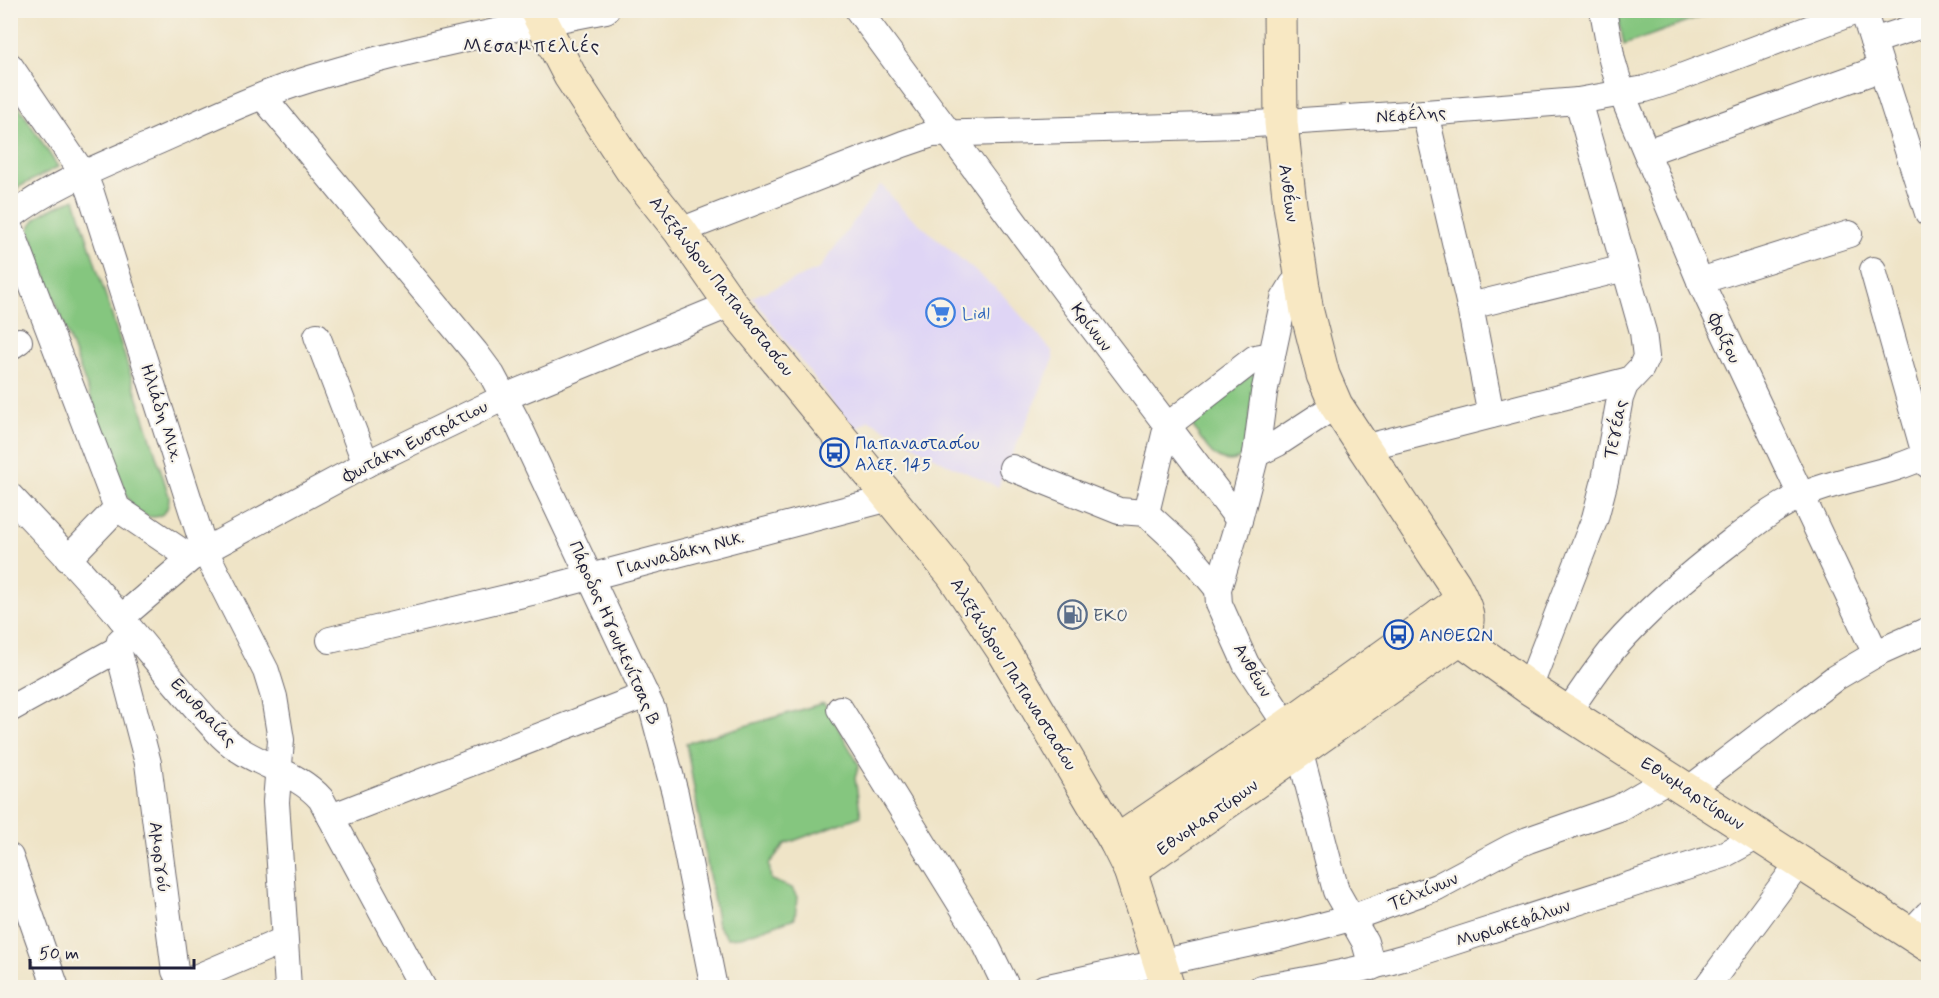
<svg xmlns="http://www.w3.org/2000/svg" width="1939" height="998" font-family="Mynerve,sans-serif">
<rect width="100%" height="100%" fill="#f7f3e8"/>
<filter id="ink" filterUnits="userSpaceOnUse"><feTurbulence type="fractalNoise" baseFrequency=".0167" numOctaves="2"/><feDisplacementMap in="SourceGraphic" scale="12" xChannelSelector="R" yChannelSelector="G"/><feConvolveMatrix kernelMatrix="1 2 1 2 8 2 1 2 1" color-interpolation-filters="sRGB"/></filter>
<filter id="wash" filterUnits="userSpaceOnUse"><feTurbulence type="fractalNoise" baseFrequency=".008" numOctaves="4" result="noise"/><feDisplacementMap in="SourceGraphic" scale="24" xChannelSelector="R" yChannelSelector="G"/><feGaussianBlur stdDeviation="1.35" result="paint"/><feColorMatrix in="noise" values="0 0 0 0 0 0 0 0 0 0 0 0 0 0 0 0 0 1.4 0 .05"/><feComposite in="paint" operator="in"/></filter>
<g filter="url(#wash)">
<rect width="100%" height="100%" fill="#efe4c7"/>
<polygon fill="#dfd5f5" points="881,184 902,209 1002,294 1053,352 1053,361 998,487 945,463 869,420 854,430 752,297 819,269"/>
<g fill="#85c67f" stroke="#54745d" stroke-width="1.5">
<polygon points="1617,10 1718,10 1718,11 1624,45"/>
<polygon points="11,94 58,167 15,189 11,180"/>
<path d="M75,199L169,496C170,517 153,523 137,510C134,508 131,503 128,499L29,230C35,212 59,206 75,199Z"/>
<path d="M1257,370L1244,456C1216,473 1204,442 1190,422Z"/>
<polygon points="824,703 859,765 855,778 861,816 785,844 769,864 771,880 792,888 797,897 795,918 741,937 727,938 718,926 686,743"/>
</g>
</g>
<g filter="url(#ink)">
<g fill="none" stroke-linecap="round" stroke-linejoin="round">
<defs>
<g id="street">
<polyline points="858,10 1074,303 1239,520"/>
<polyline points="1603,10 1612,60 1622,94 1700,281 1876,654"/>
<polyline points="1863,10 1928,213"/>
<polyline points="1873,41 1928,23"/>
<polyline points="10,66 84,175 91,193 205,551 266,671 274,697 281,740 276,802 288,988"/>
<polyline points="263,97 475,352 492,375 516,420 653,711 675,793 714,988"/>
<polyline points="1425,113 1470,306 1491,415"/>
<polyline points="1647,152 1882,68"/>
<path d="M10,217C50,186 101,166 147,146C200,123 254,96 310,79C406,49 507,29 606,10"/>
<polyline points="10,227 117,508 191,558"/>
<polyline points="680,231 903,144 932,134 1239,125 1425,113 1578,101 1645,89 1673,80 1859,10"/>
<polyline points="1873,270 1928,465"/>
<polyline points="1301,279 1293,284 1284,299 1264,393 1256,454 1239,520 1218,589 1219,604 1246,664 1287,726 1300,753 1336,891 1365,942 1372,967"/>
<polyline points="1700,281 1849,234"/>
<polyline points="1470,306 1625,268"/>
<polyline points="317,336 366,464"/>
<polyline points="10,347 19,341"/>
<polyline points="1363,448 1629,380"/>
<polyline points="1256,454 1278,443 1336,405"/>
<polyline points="1012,468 1119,511 1146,513 1183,547 1218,589"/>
<path d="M10,496C48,536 87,576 121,618C154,657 186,699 222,736C251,765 295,769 321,799L423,988"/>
<polyline points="1146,513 1167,426 1255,358 1272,355"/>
<polyline points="68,559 117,508"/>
<polyline points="121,618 191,558 366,464 505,397 731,304"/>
<polyline points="132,632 120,641 118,649 148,763 175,971 179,979 186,980 193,979 284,940"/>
<polyline points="330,640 544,589 890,498"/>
<polyline points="1529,688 1595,518 1605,480 1620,398 1625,385 1641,368 1646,357 1643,332 1578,101"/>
<polyline points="10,709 118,649"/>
<polyline points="840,709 986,945 1007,988"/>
<path d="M1568,712C1582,691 1597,669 1613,649C1648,609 1689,574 1731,542C1754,525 1776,506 1803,495C1843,477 1889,475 1928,454"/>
<polyline points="1688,790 1835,678 1881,651 1928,630"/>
<polyline points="331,817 646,695"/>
<polyline points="10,857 56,988"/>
<polyline points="1910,933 1928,914"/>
<polyline points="1044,988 1283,936 1351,918 1437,887 1510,848 1528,840 1619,808 1670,778"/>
<path d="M1261,988C1310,980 1358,971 1406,957L1723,855L1758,836"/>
<polyline points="1706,988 1799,863"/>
</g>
<g id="secondary">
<polyline points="536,10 570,76 631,169 680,231 731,304 953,575 1003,650 1116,842 1130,870 1168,988"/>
<polyline points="1441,615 1460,638 1529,688 1928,945"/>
<polyline points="1116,842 1287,726 1458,603"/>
<path d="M1130,870L1460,638C1475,621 1463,601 1454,584L1336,405L1323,375L1307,312L1290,205L1281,123L1280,10"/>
</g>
</defs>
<use href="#street" stroke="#6a666c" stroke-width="28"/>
<use href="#secondary" stroke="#6a666c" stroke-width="35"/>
<use href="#street" stroke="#fff" stroke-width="26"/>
<use href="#secondary" stroke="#f8e8c3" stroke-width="33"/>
</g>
</g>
<defs>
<symbol id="supermarket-ring" viewBox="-11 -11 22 22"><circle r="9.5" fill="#f7f3e8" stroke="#3f7fe0" stroke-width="1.5"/><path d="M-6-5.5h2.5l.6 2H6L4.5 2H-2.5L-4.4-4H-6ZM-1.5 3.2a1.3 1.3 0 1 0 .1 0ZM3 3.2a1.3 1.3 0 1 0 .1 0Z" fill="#3f7fe0"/></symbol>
<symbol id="bus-ring" viewBox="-11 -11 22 22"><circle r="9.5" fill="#f7f3e8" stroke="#1a4fb4" stroke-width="1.5"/><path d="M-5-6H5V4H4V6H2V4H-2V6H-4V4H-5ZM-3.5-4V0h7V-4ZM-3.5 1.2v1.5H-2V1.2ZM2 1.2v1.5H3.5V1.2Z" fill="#1a4fb4"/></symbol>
<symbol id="fuel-ring" viewBox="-11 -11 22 22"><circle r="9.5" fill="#f7f3e8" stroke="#5c6f8a" stroke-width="1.5"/><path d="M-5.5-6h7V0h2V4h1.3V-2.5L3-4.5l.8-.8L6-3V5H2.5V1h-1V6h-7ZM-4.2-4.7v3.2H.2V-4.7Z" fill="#5c6f8a"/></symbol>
</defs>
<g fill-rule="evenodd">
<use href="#supermarket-ring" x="924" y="296" width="33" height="33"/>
<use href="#bus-ring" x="818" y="436" width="33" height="33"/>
<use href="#fuel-ring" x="1056" y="598" width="33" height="33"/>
<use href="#bus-ring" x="1382" y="618" width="33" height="33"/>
</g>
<g text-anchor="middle" stroke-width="4.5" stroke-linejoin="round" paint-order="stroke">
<g font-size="18" fill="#22223b" stroke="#f7f3e8">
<text transform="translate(1411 114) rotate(-4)" y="6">Νεφέλης</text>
<text transform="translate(1289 193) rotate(82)" y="6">Ανθέων</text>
<text transform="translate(722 286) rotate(52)" y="6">Αλεξάνδρου Παπαναστασίου</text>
<text transform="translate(1092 327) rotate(53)" y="6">Κρίνων</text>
<text transform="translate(1725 338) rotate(65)" y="6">Φρίξου</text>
<text transform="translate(162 413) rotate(72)" y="6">Ηλιάδη Μιχ.</text>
<text transform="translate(1615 429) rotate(-79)" y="6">Τεγέας</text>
<text transform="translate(415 441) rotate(-27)" y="6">Φωτάκη Ευστράτιου</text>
<text transform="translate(680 553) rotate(-15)" y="6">Γιανναδάκη Νικ.</text>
<text transform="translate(615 633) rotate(66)" y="6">Πάροδος Ηγουμενίτσας Β</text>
<text transform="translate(1253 670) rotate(60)" y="6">Ανθέων</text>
<text transform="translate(1014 674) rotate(58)" y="6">Αλεξάνδρου Παπαναστασίου</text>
<text transform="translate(204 712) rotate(47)" y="6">Ερυθραίας</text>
<text transform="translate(1693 793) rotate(33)" y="6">Εθνομαρτύρων</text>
<text transform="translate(1207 817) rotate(-35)" y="6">Εθνομαρτύρων</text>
<text transform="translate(160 857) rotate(83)" y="6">Αμοργού</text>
<text transform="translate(1423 891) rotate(-22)" y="6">Τελχίνων</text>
<text transform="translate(1513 923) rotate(-18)" y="6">Μυριοκεφάλων</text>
</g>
<g font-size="18" fill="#366cbe" stroke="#f7f3e8" text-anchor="start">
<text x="962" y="319">Lidl</text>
</g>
<g font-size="18" fill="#164399" stroke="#f7f3e8" text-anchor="start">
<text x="855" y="449">Παπαναστασίου<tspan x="855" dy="21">Αλεξ. 145</tspan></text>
<text x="1419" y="641">ΑΝΘΕΩΝ</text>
</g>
<g font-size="18" fill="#4e5e75" stroke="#f7f3e8" text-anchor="start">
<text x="1093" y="621">EKO</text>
</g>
<g font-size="20" letter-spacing="1.5" fill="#22223b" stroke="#f7f3e8">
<text x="532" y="52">Μεσαμπελιές</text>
</g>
</g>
<rect width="1939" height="998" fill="none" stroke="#f7f3e8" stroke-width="36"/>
<path d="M30 959v9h164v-9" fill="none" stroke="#22223b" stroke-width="3"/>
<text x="39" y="959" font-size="18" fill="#22223b" stroke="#f7f3e8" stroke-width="4.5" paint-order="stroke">50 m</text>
</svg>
